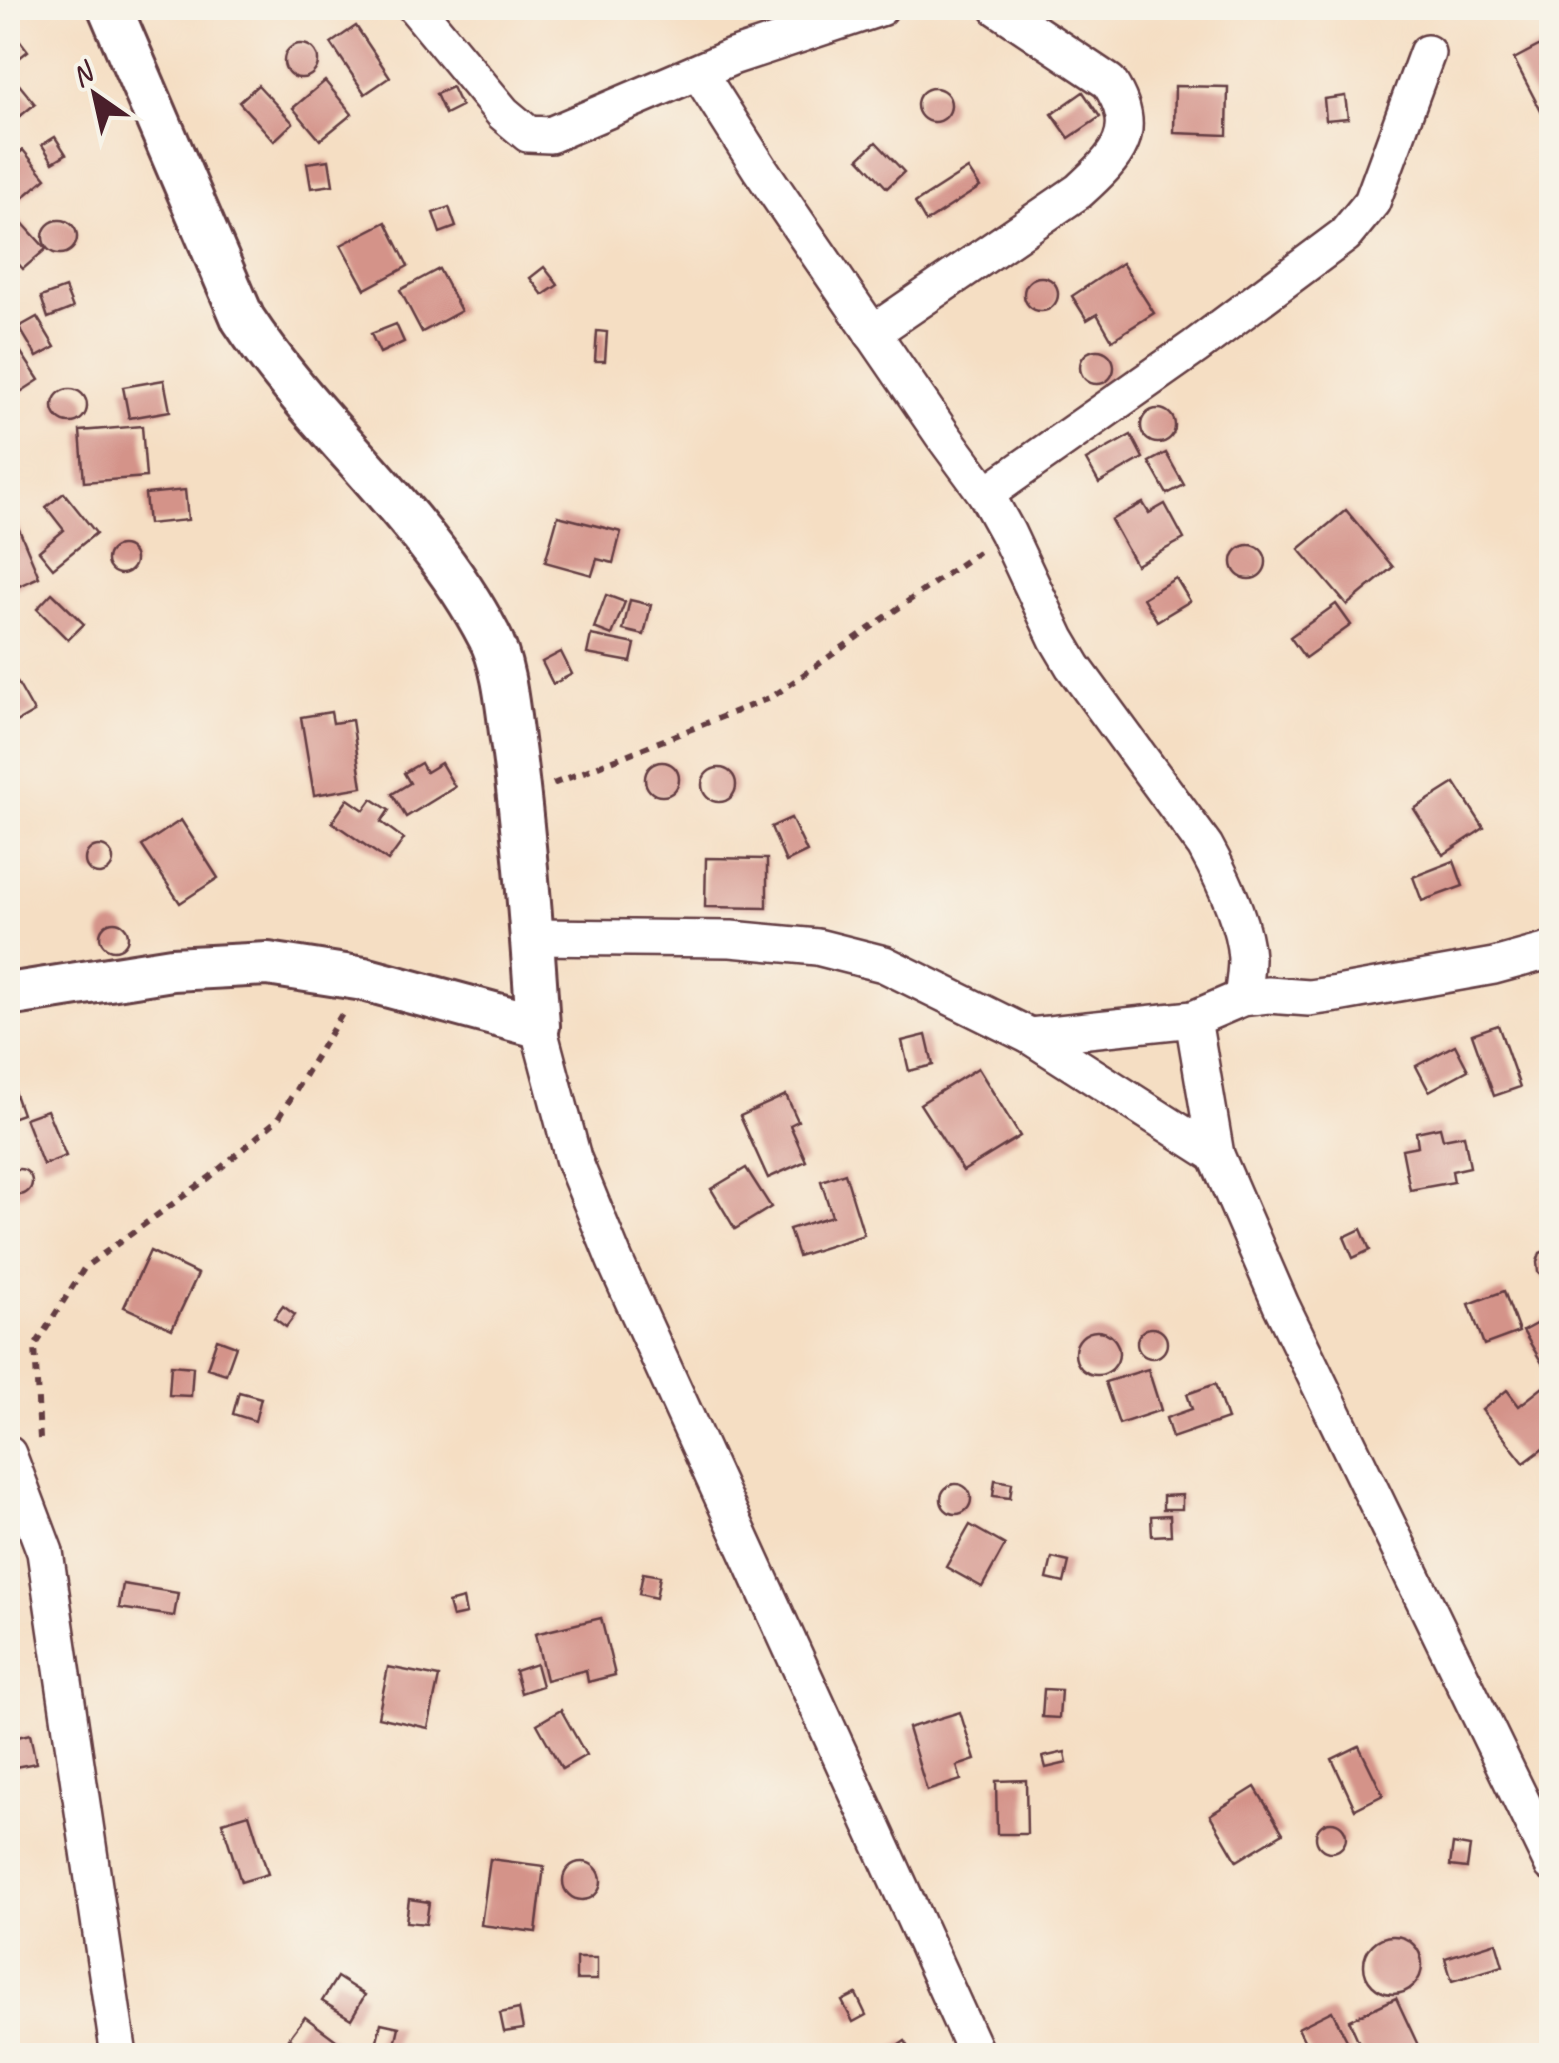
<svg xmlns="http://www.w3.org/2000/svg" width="1559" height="2063" font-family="Caveat,sans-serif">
<rect width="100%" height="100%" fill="#f7f3e8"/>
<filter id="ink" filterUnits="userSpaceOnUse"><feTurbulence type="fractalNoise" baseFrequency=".01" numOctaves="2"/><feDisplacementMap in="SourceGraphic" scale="20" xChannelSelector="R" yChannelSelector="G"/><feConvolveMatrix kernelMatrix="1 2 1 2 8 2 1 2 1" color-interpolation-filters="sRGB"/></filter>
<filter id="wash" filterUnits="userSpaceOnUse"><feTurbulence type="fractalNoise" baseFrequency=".0048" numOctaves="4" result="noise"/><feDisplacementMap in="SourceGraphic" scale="40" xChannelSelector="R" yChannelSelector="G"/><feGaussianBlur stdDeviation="2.25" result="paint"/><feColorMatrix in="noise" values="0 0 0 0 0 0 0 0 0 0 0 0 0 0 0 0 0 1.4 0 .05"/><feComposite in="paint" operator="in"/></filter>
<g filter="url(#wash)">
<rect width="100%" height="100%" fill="#f5dec3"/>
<g id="blocks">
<g fill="#d49389">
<polygon points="8,25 28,51 8,67"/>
<polygon points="356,26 390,77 365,94 331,43"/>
<polygon points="1552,39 1552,113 1544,117 1514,59"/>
<circle cx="301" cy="61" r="17"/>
<polygon points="8,71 35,104 8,126"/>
<polygon points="325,81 352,114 320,140 293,108"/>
<polygon points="258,85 293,123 274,141 239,102"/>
<polygon points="1175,86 1228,87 1227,135 1174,133"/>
<polygon points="452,87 461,106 445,114 436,94"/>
<circle cx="934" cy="105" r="17"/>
<polygon points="1083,92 1100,117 1069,138 1052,114"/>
<polygon points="1345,96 1348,118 1326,120 1324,99"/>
<polygon points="55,137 66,154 53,162 42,145"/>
<polygon points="876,142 904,172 887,188 859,158"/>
<polygon points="23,150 46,178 13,206 8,199 8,163"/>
<polygon points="329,160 333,185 311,188 307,163"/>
<polygon points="968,169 980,187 926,222 915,203"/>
<polygon points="8,207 46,249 23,269 8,252"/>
<polygon points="449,207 456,227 440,233 433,213"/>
<circle cx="60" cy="237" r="17"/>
<polygon points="386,222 408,266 365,289 341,245"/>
<polygon points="1122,263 1154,313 1112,340 1097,314 1087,320 1072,296"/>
<polygon points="544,267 558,285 543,295 530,278"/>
<polygon points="439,269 461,311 422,332 400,290"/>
<circle cx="1041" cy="294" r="17"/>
<polygon points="65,288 73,308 48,318 41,297"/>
<polygon points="37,317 55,347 37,357 19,327"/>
<polygon points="396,324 404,342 380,353 371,334"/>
<polygon points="597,331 607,332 605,361 595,361"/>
<polygon points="11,337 39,380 8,400 8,340"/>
<circle cx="1097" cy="367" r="17"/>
<polygon points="164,380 170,411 129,418 123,387"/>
<circle cx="70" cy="406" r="17"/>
<circle cx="1158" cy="426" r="17"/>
<polygon points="142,426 146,477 84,482 80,431"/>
<polygon points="1131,435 1143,458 1099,483 1086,460"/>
<polygon points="8,448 16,448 17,465 8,466"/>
<polygon points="1166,453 1184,485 1167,494 1149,462"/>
<polygon points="185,490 188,520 148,524 145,494"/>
<polygon points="64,493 96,533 53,568 39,551 64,530 46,507"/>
<polygon points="8,503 39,577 8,591"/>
<polygon points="1143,503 1149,513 1165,504 1184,539 1136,565 1111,520"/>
<polygon points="1346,510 1393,567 1347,605 1299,549"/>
<polygon points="558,516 621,532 613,563 597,559 592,575 545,562"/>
<circle cx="1249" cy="562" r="17"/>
<circle cx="121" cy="560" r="14"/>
<polygon points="1176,578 1190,601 1157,621 1143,598"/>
<polygon points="52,593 84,624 68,640 37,609"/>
<polygon points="606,595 625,602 612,635 594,628"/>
<polygon points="630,600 651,605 644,635 623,630"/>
<polygon points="1336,604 1351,625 1305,658 1290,637"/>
<polygon points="591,635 635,644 631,662 587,654"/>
<polygon points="561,652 572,674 553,684 542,662"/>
<polygon points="8,666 34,712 8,727"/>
<polygon points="331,712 333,723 352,720 362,787 314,795 301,717"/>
<circle cx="662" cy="779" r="17"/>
<polygon points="421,763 426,772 441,763 455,787 406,817 392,794 410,783 404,773"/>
<circle cx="719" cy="785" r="17"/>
<polygon points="1455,783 1484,828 1443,855 1414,809"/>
<polygon points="348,799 364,810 372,799 389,810 381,822 404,839 388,861 332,822"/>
<polygon points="791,818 807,852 786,862 771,827"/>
<polygon points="181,820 218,878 180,903 142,846"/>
<circle cx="99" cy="860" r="14"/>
<polygon points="706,858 767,859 767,908 705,907"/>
<polygon points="1454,861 1463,886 1422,901 1413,877"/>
<circle cx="114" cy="936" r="14"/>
<polygon points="1498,1025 1520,1087 1494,1096 1472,1034"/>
<polygon points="926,1035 933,1065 909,1071 902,1041"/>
<polygon points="1455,1045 1468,1070 1429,1091 1416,1066"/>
<polygon points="978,1068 1020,1136 963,1171 920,1104"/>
<polygon points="8,1074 22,1114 8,1119"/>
<polygon points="786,1095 798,1121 790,1125 806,1161 768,1178 740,1116"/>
<polygon points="47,1110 66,1156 43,1165 25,1118"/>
<polygon points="1440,1127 1443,1139 1464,1135 1470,1167 1452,1171 1454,1182 1410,1190 1402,1149 1418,1146 1416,1132"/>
<polygon points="746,1168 771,1207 735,1229 711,1189"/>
<circle cx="19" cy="1182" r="13"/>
<polygon points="845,1173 864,1235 798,1256 789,1229 832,1216 821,1181"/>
<polygon points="1361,1229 1370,1250 1353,1258 1344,1237"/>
<polygon points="1549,1249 1552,1249 1552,1279 1545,1278 1538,1272 1537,1262 1540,1253"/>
<polygon points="150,1251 198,1274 172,1329 124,1307"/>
<polygon points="1504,1291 1519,1332 1484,1345 1469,1304"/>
<polygon points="283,1306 295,1315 286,1327 274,1318"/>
<polygon points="1552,1315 1552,1380 1523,1331"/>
<circle cx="1152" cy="1343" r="15"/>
<circle cx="1097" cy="1353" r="22"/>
<polygon points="217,1339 236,1346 226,1374 207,1368"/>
<polygon points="171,1365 193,1367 191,1396 169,1395"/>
<polygon points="1148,1369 1161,1410 1119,1424 1105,1382"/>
<polygon points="1552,1380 1552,1442 1524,1463 1482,1410 1507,1390 1519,1406"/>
<polygon points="1215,1384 1227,1419 1172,1438 1166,1418 1192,1409 1187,1394"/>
<polygon points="239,1392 261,1398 255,1421 233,1414"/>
<polygon points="995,1480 1012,1483 1010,1498 993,1496"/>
<circle cx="956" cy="1499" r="15"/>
<polygon points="1182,1495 1182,1509 1163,1509 1163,1496"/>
<polygon points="1170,1515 1171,1535 1152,1536 1151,1516"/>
<polygon points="970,1525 1005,1545 982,1587 946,1567"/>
<polygon points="1052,1558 1069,1562 1064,1583 1047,1579"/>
<polygon points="643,1573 660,1576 656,1598 639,1594"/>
<polygon points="123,1584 178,1593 174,1616 119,1608"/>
<polygon points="463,1599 466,1614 452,1617 448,1603"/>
<polygon points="601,1618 615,1675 588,1682 586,1670 546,1680 535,1634"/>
<polygon points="536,1664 542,1686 521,1693 515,1671"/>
<polygon points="388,1667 439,1677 428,1728 378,1717"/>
<polygon points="1044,1689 1061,1690 1059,1718 1042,1717"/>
<polygon points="561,1710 586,1755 562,1769 537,1724"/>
<polygon points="960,1712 975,1760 957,1766 961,1780 927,1791 908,1728"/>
<polygon points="30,1734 36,1763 15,1767 9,1739"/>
<polygon points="1359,1746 1383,1795 1355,1809 1332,1759"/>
<polygon points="1065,1752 1067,1763 1046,1768 1043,1757"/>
<polygon points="1026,1780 1027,1834 997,1834 996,1781"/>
<polygon points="1255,1787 1283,1833 1237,1861 1210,1815"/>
<polygon points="249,1814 268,1874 241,1882 222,1822"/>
<circle cx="1331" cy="1837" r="15"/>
<polygon points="1453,1844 1470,1847 1467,1868 1450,1866"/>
<polygon points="490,1859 544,1866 536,1932 481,1925"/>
<circle cx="582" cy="1881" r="19"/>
<polygon points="409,1899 429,1902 426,1924 406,1922"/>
<circle cx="1393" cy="1965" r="29"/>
<polygon points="1496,1942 1503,1966 1452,1981 1445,1958"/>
<rect x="576" y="1958" width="21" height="22"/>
<polygon points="337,1977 365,1995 351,2019 322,2001"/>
<polygon points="856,1994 866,2015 853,2022 842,2001"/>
<polygon points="1396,1998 1423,2056 1365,2056 1349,2020"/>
<polygon points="519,2009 523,2029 504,2032 500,2013"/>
<polygon points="1332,2011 1355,2056 1312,2056 1298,2028"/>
<polygon points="305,2017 336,2040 324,2056 313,2056 289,2038"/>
<polygon points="381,2023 399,2027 394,2049 376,2045"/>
<polygon points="905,2041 915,2056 883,2056"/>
</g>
</g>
</g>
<g filter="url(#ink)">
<use href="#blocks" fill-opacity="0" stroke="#643c42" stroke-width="2.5"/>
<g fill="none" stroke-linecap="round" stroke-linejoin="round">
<defs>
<g id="minor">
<polyline points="416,8 503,113 528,134 550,135 732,57 880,8"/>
<path d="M699,73L760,169L944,437L986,494L1007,532L1057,639L1073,666L1205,846C1222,877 1244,923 1246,958C1246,971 1244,985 1242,998"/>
<path d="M872,333L1079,191C1117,156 1142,132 1109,82L998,8"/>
<polyline points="986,494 1195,347 1345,235 1372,202 1427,53"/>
<polyline points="532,937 731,939 817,947 884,964 1030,1036 1216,1155"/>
<polyline points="1193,1019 1216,1155 1281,1305 1552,1864"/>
<polyline points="538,1026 573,1158 615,1261 977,2056"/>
<polyline points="1030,1036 1193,1019 1242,998 1268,995 1309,998 1337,994 1494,966 1552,950"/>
<polyline points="8,1454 45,1552 119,2056"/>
</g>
<path id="tertiary" d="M8,995L172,969L268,964L364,979L538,1026C532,933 525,839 513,747C508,714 505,665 489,636C427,516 317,431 243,319L110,8"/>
</defs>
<use href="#minor" stroke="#643c42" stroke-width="40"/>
<use href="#tertiary" stroke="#643c42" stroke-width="48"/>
<g stroke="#643c42" stroke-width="6" stroke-dasharray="8 8" stroke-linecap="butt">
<polyline points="553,784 772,697 978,552"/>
<polyline points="40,1439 35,1346 85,1267 210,1177 278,1119 342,1014"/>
</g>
<use href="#minor" stroke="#fff" stroke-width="35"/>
<use href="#tertiary" stroke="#fff" stroke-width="42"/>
</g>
</g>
<rect width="1559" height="2063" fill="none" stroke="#f7f3e8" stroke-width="40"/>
<g transform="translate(95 95) rotate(326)" stroke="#f7f3e8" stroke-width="8" paint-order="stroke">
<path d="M0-8L18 38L0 25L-18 38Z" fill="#4a1f2b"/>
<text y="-15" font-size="28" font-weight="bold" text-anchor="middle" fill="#4a1f2b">N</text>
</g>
</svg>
